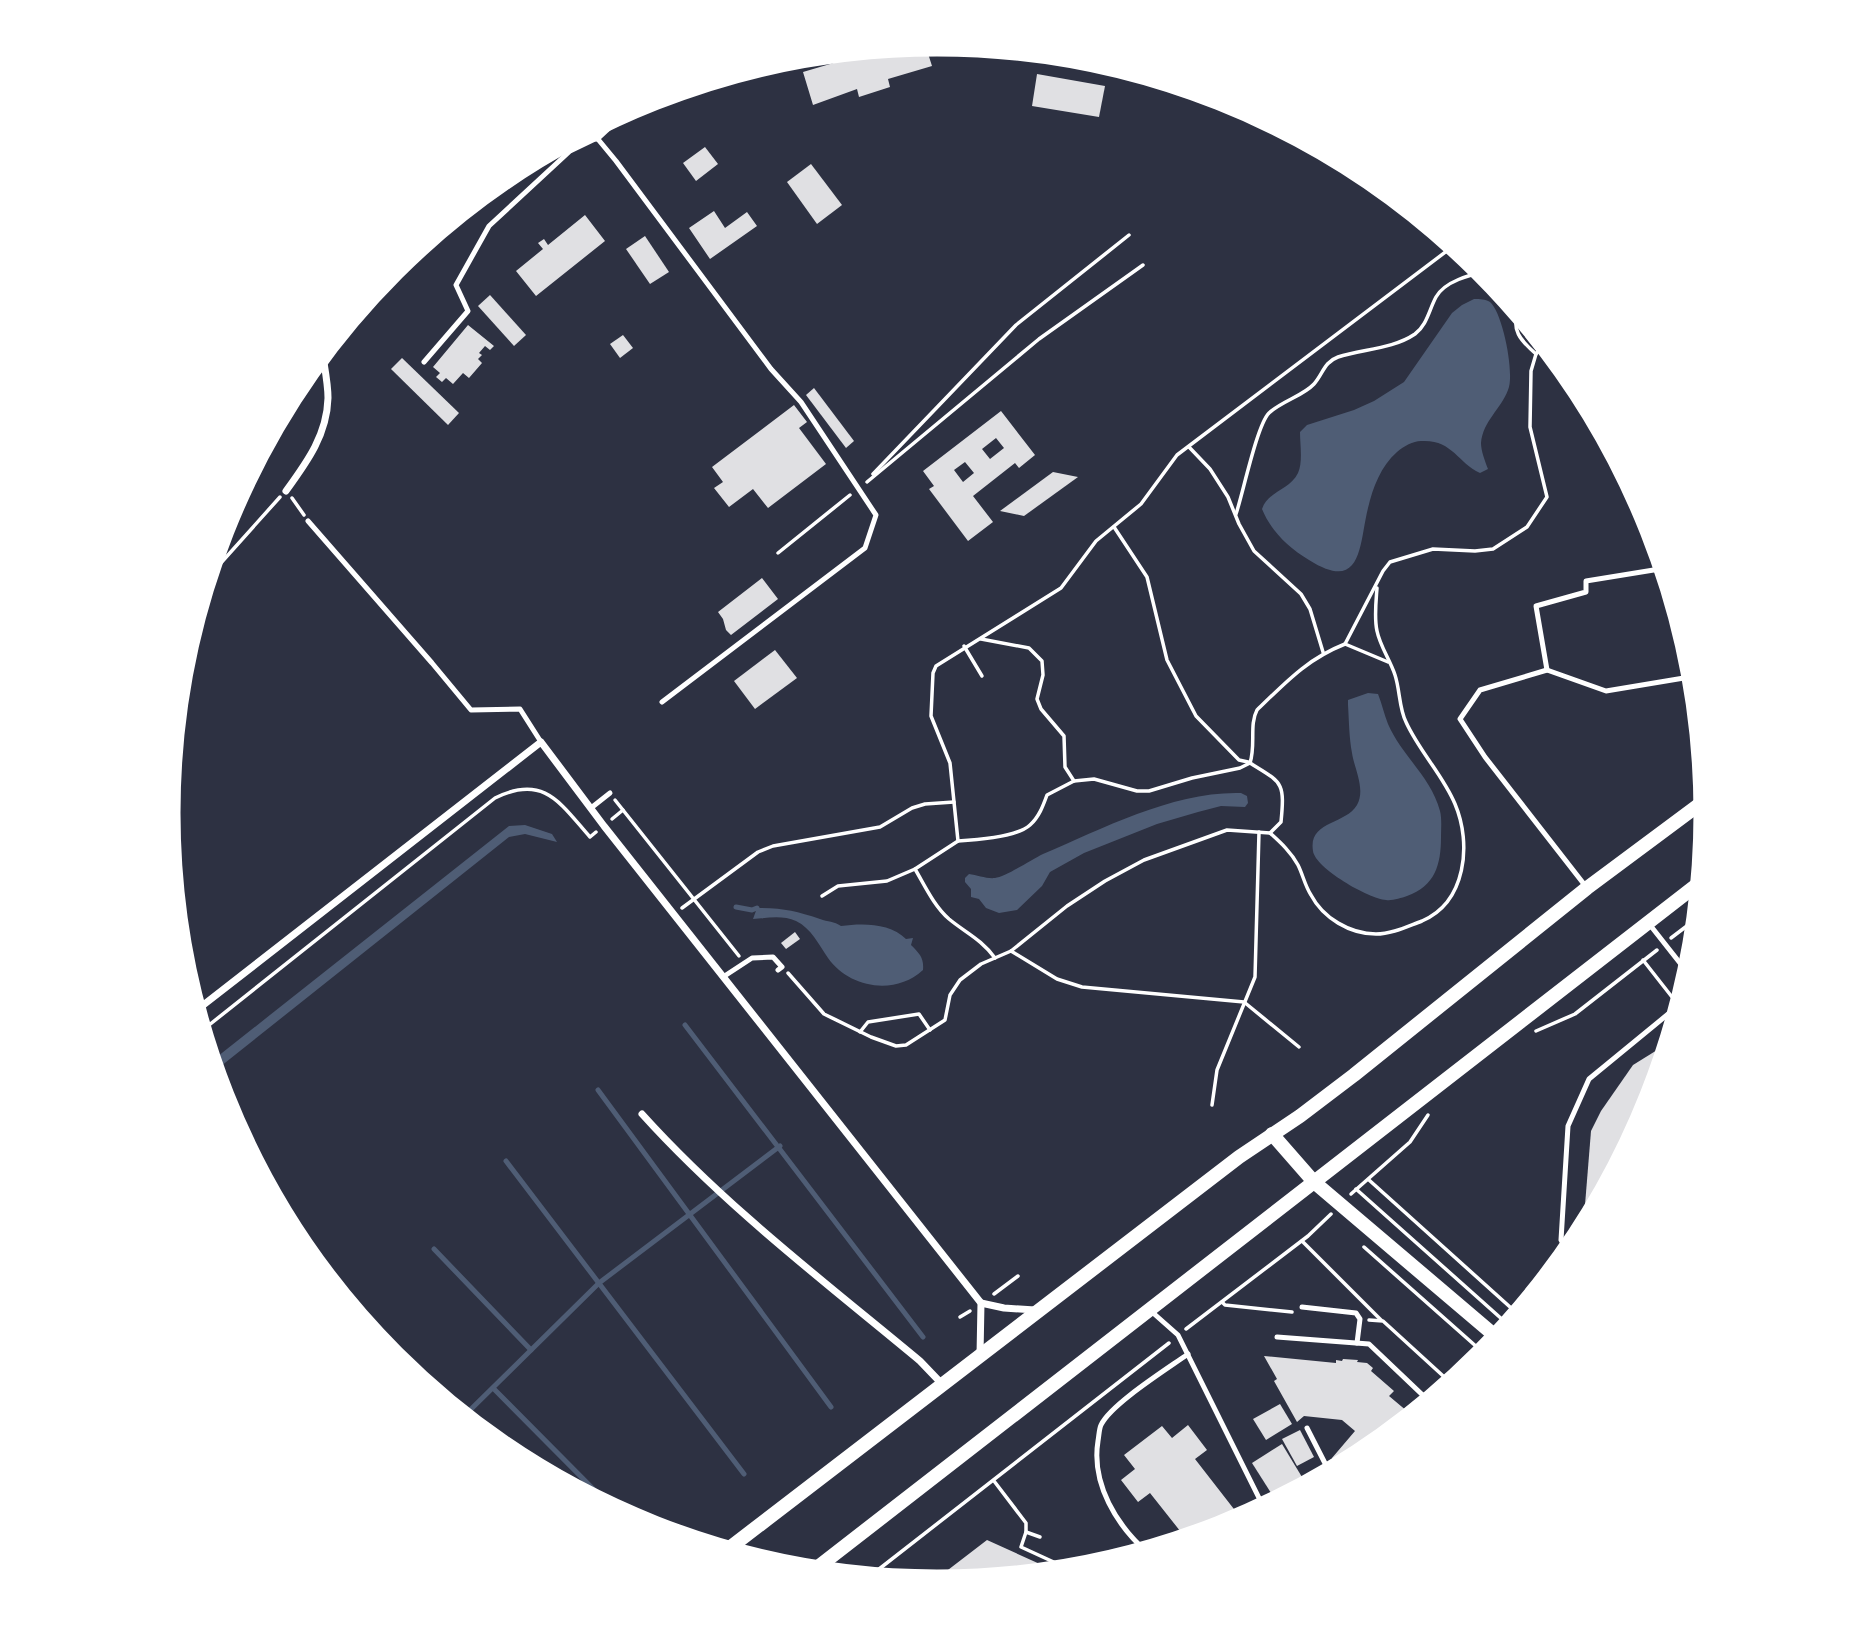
<svg xmlns="http://www.w3.org/2000/svg" width="1873" height="1627" font-family="Overpass,sans-serif">
<rect width="100%" height="100%" fill="#2d3142"/>
<g fill="#4f5d75">
<path d="M1474,299C1480,299 1485,299 1490,302C1503,313 1515,375 1508,390C1501,409 1483,421 1481,443C1481,451 1485,461 1488,469L1480,473C1457,462 1452,439 1421,441C1413,441 1404,446 1397,452C1381,466 1373,487 1368,508C1359,544 1363,594 1309,560C1288,547 1271,531 1262,509C1268,491 1290,490 1298,473C1303,462 1300,444 1300,432L1307,425L1354,410L1374,401L1404,382L1452,313L1462,305Z"/>
<path d="M1368,693L1378,694C1382,704 1384,714 1388,724C1402,756 1431,777 1440,811C1442,819 1441,829 1441,837C1441,865 1435,886 1407,896C1401,898 1392,901 1386,900C1369,899 1315,868 1313,851C1308,821 1345,825 1357,805C1366,789 1354,768 1352,753C1349,737 1349,720 1348,705V700Z"/>
<path d="M1241,793L1247,796L1248,803L1245,807L1221,806L1198,812L1157,824L1084,853L1050,872L1042,886L1017,910L999,913L986,908L979,899L971,897V889L965,882V878L969,874C977,875 987,879 995,878C1005,877 1031,860 1043,854C1104,828 1174,791 1241,793Z"/>
<polygon points="525,825 552,834 557,842 525,834 509,837 211,1074 208,1064 509,826"/>
<path d="M757,908C783,908 796,911 820,919C828,922 834,921 841,926C863,923 890,923 906,939L913,938L911,945C920,954 924,958 923,970C895,996 849,988 828,958C819,945 811,928 796,921C783,915 767,918 753,919Z"/>
</g>
<g fill="none" stroke-linecap="round" stroke-linejoin="round">
<g stroke="#4f5d75" stroke-width="5">
<polyline points="736,907 752,910 757,908"/>
<polyline points="685,1025 923,1337"/>
<polyline points="598,1090 831,1407"/>
<polyline points="506,1161 744,1474"/>
<polyline points="434,1249 531,1350"/>
<polyline points="493,1388 622,1518"/>
<polyline points="461,1419 599,1283 780,1146"/>
</g>
</g>
<g fill="#e0e0e3" fill-rule="evenodd">
<polygon points="924,41 932,66 888,79 890,87 859,97 857,89 813,105 803,72 847,59 844,52 855,48 877,46 878,49 894,44"/>
<polygon points="1037,74 1105,86 1099,117 1032,106"/>
<polygon points="705,147 718,164 696,181 683,163"/>
<polygon points="811,164 842,205 817,224 787,182"/>
<polygon points="714,211 725,228 747,212 757,226 710,259 689,228"/>
<polygon points="585,215 605,241 536,296 516,271 543,249 538,243 544,239 548,245"/>
<polygon points="645,236 669,272 650,284 626,249"/>
<polygon points="490,295 526,335 514,346 478,306"/>
<polygon points="468,325 494,346 490,350 485,346 479,353 482,355 478,359 482,363 469,378 463,373 453,384 446,378 442,382 436,377 440,373 433,367"/>
<polygon points="623,335 633,348 620,358 610,344"/>
<polygon points="402,358 459,413 448,425 391,369"/>
<polygon points="814,388 854,441 846,448 806,395"/>
<polygon points="794,405 807,422 799,428 826,464 768,508 753,489 729,507 714,488 723,482 712,467"/>
<path d="M1001,411L1035,455L1019,468L1015,463L973,496L993,522L968,541L929,489L934,486L923,471ZM996,438L1004,448L990,459L982,449ZM965,462L974,473L963,482L954,470Z"/>
<polygon points="1053,472 1078,477 1024,516 1000,511"/>
<polygon points="762,578 778,599 731,635 726,630 723,619 718,612"/>
<polygon points="775,650 797,678 755,709 734,681"/>
<polygon points="795,932 800,939 786,949 781,943"/>
<polygon points="1662,1047 1669,1048 1651,1110 1589,1224 1585,1205 1591,1131 1601,1111 1633,1065"/>
<polygon points="1264,1356 1336,1363 1336,1360 1342,1361 1343,1359 1358,1360 1357,1362 1367,1363 1373,1368 1371,1371 1394,1391 1389,1396 1414,1417 1366,1457 1339,1471 1332,1458 1355,1431 1342,1420 1304,1416 1297,1422 1274,1381 1277,1379"/>
<polygon points="1280,1404 1292,1424 1266,1440 1253,1419"/>
<polygon points="1188,1425 1207,1450 1195,1459 1244,1522 1232,1528 1188,1541 1150,1493 1138,1502 1121,1480 1135,1469 1124,1455 1162,1426 1172,1438"/>
<polygon points="1300,1430 1314,1457 1297,1466 1282,1439"/>
<polygon points="1282,1444 1308,1487 1278,1504 1252,1463"/>
<polygon points="987,1540 1062,1574 950,1585 954,1578 944,1573"/>
</g>
<g fill="none" stroke-linecap="round" stroke-linejoin="round">
<g stroke="#fff" stroke-width="3.5">
<path d="M1518,309C1511,330 1520,340 1536,354"/>
<polyline points="1189,447 1210,469 1228,497 1239,524 1254,551 1301,594 1310,609 1323,652"/>
<polyline points="873,474 1016,325 1129,235"/>
<polyline points="867,482 1039,339 1143,265"/>
<polyline points="292,498 304,515"/>
<path d="M1236,514C1243,493 1257,425 1269,413C1282,401 1303,396 1314,384C1323,374 1324,362 1338,357C1363,349 1393,349 1415,334C1427,325 1429,310 1436,297C1445,281 1470,275 1487,271"/>
<polyline points="1114,527 1147,577 1167,660 1196,716 1239,760 1248,762"/>
<polyline points="778,553 850,495"/>
<polyline points="202,584 280,497"/>
<polyline points="981,639 1029,648 1042,661 1043,675 1037,699 1041,709 1064,736 1065,767 1074,781 1094,779 1137,791 1149,791 1192,778 1240,768 1250,763"/>
<polyline points="1345,644 1388,662"/>
<polyline points="964,646 982,676"/>
<polyline points="615,800 739,956"/>
<polyline points="612,819 623,810"/>
<path d="M1270,833C1281,843 1291,852 1298,865C1303,875 1305,886 1311,895C1323,918 1350,934 1376,934C1392,934 1408,926 1422,921C1466,902 1472,844 1455,804C1443,775 1419,751 1406,722C1399,708 1400,690 1395,675C1390,660 1380,646 1377,631C1374,618 1376,602 1377,588"/>
<path d="M958,841C976,840 1017,837 1030,825C1039,817 1043,806 1047,795L1074,781"/>
<polyline points="822,896 838,886 887,881 915,869"/>
<polyline points="682,908 758,852 773,846 880,827 912,808 925,804 954,802"/>
<polyline points="1671,938 1700,916"/>
<polyline points="1011,951 1057,979 1082,987 1244,1002 1299,1047"/>
<path d="M995,958C981,939 966,933 949,919C934,906 925,886 915,869L958,841L950,763L931,716L933,673L936,666L1061,588L1096,541L1141,504L1177,455L1456,244"/>
<polyline points="1643,960 1672,997"/>
<path d="M788,973L824,1014L871,1037L896,1046L906,1045L945,1020L950,995L960,980L981,964L1011,951L1067,906L1105,881L1144,860L1227,830L1270,833L1281,822C1285,781 1282,783 1250,763C1256,745 1249,725 1257,710C1286,682 1307,659 1345,644L1383,571L1390,562L1433,549L1475,551L1493,549L1527,527L1547,497L1530,427L1531,371L1536,354L1545,342"/>
<polyline points="1536,1031 1575,1014 1657,950"/>
<polyline points="860,1032 868,1022 919,1014 930,1030"/>
<path d="M199,1033L495,798C544,774 560,803 590,837L596,832"/>
<polyline points="1212,1105 1217,1070 1255,977 1259,832"/>
<polyline points="1369,1180 1520,1316"/>
<polyline points="1356,1189 1504,1321"/>
<polyline points="1351,1194 1410,1142 1428,1115"/>
<polyline points="1302,1241 1381,1320"/>
<polyline points="1364,1247 1487,1356"/>
<polyline points="994,1294 1018,1276"/>
<polyline points="1222,1302 1225,1305 1292,1312"/>
<polyline points="960,1317 970,1311"/>
<polyline points="1369,1320 1383,1321 1453,1385"/>
<polyline points="1186,1329 1308,1236 1331,1214"/>
<polyline points="994,1481 1026,1523 1026,1532 1021,1547 1058,1564 1065,1574"/>
<polyline points="1026,1532 1040,1537"/>
<polyline points="865,1580 1169,1343"/>
</g>
<g stroke="#fff" stroke-width="5">
<polyline points="424,362 468,311 456,285 489,226 570,151 597,138 616,161 771,369 801,402 876,515 865,548 662,702"/>
<polyline points="308,521 432,663 471,710 520,709 541,742"/>
<polyline points="1547,670 1536,606 1586,592 1586,581 1666,568"/>
<polyline points="591,808 610,793"/>
<polyline points="1587,888 1485,757 1460,719 1480,690 1547,670 1606,691 1696,676"/>
<polyline points="1650,925 1691,977"/>
<polyline points="723,977 752,958 773,957 782,967 778,970"/>
<polyline points="1570,1255 1561,1240 1568,1126 1589,1079 1684,1001"/>
<polyline points="1302,1307 1356,1313 1360,1319 1357,1343"/>
<polyline points="1152,1312 1178,1335 1265,1510"/>
<polyline points="1277,1337 1369,1344 1431,1403"/>
<polyline points="1307,1428 1331,1475"/>
<path d="M1148,1553C1117,1526 1091,1484 1098,1441C1099,1436 1099,1429 1101,1425C1111,1404 1167,1369 1188,1354"/>
</g>
<g stroke="#fff" stroke-width="7">
<polyline points="572,136 597,138 625,112 663,92"/>
<path d="M286,491C307,462 327,435 328,398C328,382 324,365 322,350"/>
<polyline points="193,1013 541,742 604,826 981,1303 980,1355"/>
<path d="M642,1114C725,1206 825,1282 920,1361L942,1384"/>
<polyline points="981,1303 1004,1308 1035,1310"/>
</g>
<g stroke="#fff" stroke-width="14">
<polyline points="1272,1134 1314,1182 1500,1340"/>
<polyline points="723,1553 1239,1157 1300,1116 1354,1075 1587,888 1708,798"/>
<polyline points="809,1574 1703,880"/>
</g>
</g>
<path d="M0 0H1873V1627H0ZM176 813a761 761 0 1 1 1522 0a761 761 0 1 1-1522 0Z" fill="#fff" fill-rule="evenodd"/>
<path fill="none" stroke="#fff" stroke-width="9" d="M176 813a761 761 0 1 1 1522 0a761 761 0 1 1-1522 0Z"/>
</svg>
